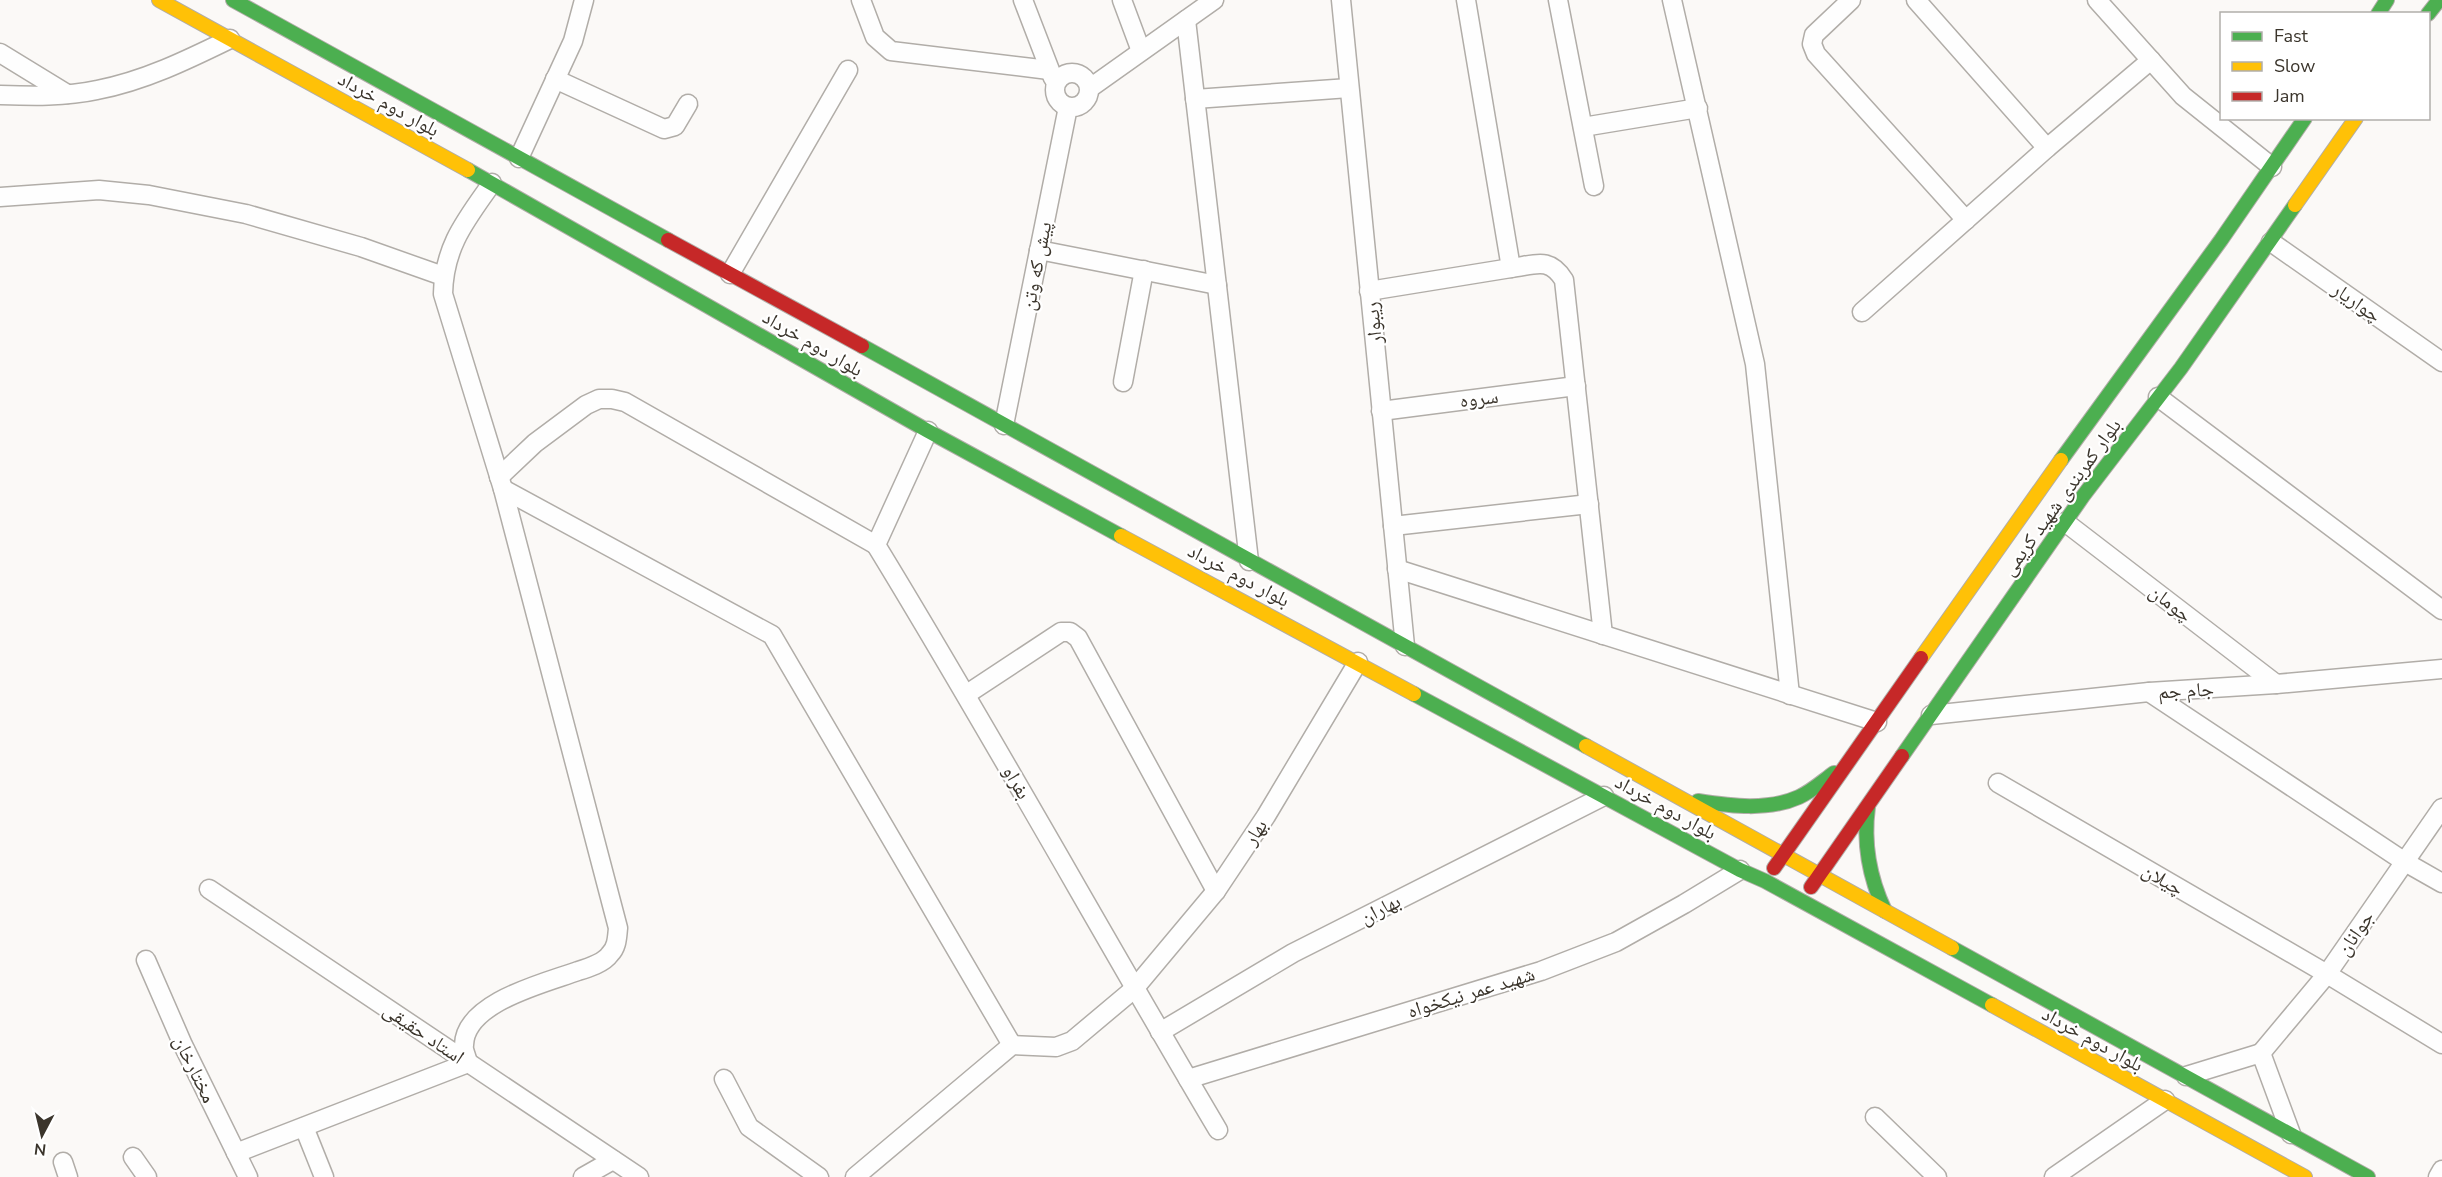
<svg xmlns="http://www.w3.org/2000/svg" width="2442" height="1177" font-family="'Nunito Sans','Noto Naskh Arabic',sans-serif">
<rect width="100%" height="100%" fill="#fbf9f7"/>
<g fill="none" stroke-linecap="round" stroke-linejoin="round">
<defs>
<g id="street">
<polyline points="861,0 875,37 891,51 1049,70"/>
<polyline points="1023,0 1053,78"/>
<polyline points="1122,0 1141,51"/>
<polyline points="1341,0 1405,646"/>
<path d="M1466,0L1511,268C1535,265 1549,256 1564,280L1603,635"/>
<polyline points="1558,0 1594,186"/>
<polyline points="1672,0 1755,364 1790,695"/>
<polyline points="1851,0 1814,35 1812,44 1816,54 1966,220"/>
<polyline points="1916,0 2047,148"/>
<polyline points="2097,0 2183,96 2272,167"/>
<polyline points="1186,20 1249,561"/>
<polyline points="0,53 67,94"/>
<circle cx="1072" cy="90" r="17"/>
<polyline points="555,79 664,129 675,126 688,104"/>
<polyline points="1090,88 1214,0"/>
<path d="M0,95C32,96 65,97 97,90C144,81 187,60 230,39"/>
<polyline points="1195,99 1349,88"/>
<polyline points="1583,127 1698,108"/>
<polyline points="519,158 573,41 584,0"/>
<polyline points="0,197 99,190 149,195 246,214 361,247 443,276"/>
<polyline points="2271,242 2442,362"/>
<polyline points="1039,250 1217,285"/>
<polyline points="730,274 848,70"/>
<polyline points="1369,291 1511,268"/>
<polyline points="1862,312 2047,148 2151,60"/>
<polyline points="1123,382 1144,270"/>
<polyline points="2158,397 2442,610"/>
<polyline points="1381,411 1576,386"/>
<polyline points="1004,425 1068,107"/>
<path d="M928,431L876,545C994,738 1103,936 1218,1130"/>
<polyline points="499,477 535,443 586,405 599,399 612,399 625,402 876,545"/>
<polyline points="503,489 772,635 1012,1045"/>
<polyline points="2065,522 2276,684"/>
<polyline points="1393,526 1589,504"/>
<polyline points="1397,569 1877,722"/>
<polyline points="2149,692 2405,862 2442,883"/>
<polyline points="967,694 1061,632 1070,632 1078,638 1216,891"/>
<polyline points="1931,715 2149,692 2276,684 2442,669"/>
<polyline points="1998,783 2327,974 2442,1044"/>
<polyline points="209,889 639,1177"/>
<polyline points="146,960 183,1045 248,1177"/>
<polyline points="1160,1032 1293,953 1604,796"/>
<polyline points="2261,1053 2327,974 2442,808"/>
<polyline points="2186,1076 2261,1053 2291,1134"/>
<polyline points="724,1079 749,1127 819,1177"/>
<polyline points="1188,1079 1541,971 1616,942 1684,904 1740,870"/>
<polyline points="1875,1117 1937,1177"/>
<polyline points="304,1127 324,1177"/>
<path d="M236,1153L468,1063C467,1057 463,1050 464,1045C465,1002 545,983 578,971C588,968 604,963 610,954C617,947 617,938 618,928L503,489L443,294C444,246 466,220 492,183"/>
<polyline points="133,1157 147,1177"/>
<polyline points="63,1162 68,1177"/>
<polyline points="583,1177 613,1160"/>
<polyline points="855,1177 1012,1045 1056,1047 1072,1041 1134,989 1216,891 1266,816 1358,662"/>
<polyline points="2054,1177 2165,1100"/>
<polyline points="2438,1177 2442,1170"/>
</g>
<g id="fast">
<polyline points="233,0 668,240"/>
<polyline points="2378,14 2387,0"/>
<polyline points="2428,14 2439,0"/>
<polyline points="468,170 928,431 1121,536"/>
<polyline points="862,346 1586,746"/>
<polyline points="2061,460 2221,240 2305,118"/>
<polyline points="1414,694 1740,870 1765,881 1992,1005"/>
<polyline points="1902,756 2083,496 2181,368 2295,205"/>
<path d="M1698,801C1731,806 1768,811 1799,797C1812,791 1823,781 1834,773"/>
<path d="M1868,807C1863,844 1869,877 1885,911"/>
<polyline points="1952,948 2368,1177"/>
</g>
<g id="slow">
<polyline points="159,0 468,170"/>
<polyline points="2295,205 2356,118"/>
<polyline points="1121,536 1414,694"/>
<polyline points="1921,658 2061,460"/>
<polyline points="1586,746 1952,948"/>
<polyline points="1992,1005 2305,1177"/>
</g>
<g id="jam">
<polyline points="668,240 862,346"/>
<polyline points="1774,868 1921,658"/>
<polyline points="1811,887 1902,756"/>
</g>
</defs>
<use href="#street" stroke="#b1ada8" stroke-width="21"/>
<use href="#fast" stroke="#b1ada8" stroke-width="16"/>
<use href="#slow" stroke="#b1ada8" stroke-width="16"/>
<use href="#jam" stroke="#b1ada8" stroke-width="16"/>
<use href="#street" stroke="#fefefe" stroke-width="18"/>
<use href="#fast" stroke="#4caf50" stroke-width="14"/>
<use href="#slow" stroke="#ffc107" stroke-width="14"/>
<use href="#jam" stroke="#c62828" stroke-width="14"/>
</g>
<g text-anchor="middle" stroke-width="4.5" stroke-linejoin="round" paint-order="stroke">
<g font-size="20" fill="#3b352c" stroke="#fff">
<text transform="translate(389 104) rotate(29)" y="7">بلوار دوم خرداد</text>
<text transform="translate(1036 266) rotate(-79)" y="7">پیش که وتن</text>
<text transform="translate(2357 302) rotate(35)" y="7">چواریار</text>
<text transform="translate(1373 323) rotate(-96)" y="7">ریبوار</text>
<text transform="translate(813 343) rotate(30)" y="7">بلوار دوم خرداد</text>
<text transform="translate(1479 398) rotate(-7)" y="7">سروه</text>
<text transform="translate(2061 497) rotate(-54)" y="7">بلوار کمربندی شهید کریمی</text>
<text transform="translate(1239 575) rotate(28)" y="7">بلوار دوم خرداد</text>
<text transform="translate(2171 603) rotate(38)" y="7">چومان</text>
<text transform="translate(2186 690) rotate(-3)" y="7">جام جم</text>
<text transform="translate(1017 782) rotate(60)" y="7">بفراو</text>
<text transform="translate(1666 807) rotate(29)" y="7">بلوار دوم خرداد</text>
<text transform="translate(1255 832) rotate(-57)" y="7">بهار</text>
<text transform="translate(2163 879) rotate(30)" y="7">چیلان</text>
<text transform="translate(1380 909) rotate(-27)" y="7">بهاران</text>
<text transform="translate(2355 933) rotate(-55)" y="7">جوانان</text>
<text transform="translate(1471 992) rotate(-17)" y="7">شهید عمر نیکخواه</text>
<text transform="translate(424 1033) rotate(34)" y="7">استاد حقیقی</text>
<text transform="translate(2093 1039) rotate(29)" y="7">بلوار دوم خرداد</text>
<text transform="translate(195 1069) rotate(64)" y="7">مختارخان</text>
</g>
</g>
<rect x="2220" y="12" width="210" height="108" fill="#ffffff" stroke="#b1aeab" stroke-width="1.5"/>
<rect x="2232" y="32" width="30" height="9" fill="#4caf50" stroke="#b1aeab" stroke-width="1.5"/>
<text x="2274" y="42" font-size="18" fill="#3b352c">Fast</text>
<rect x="2232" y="62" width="30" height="9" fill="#ffc107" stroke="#b1aeab" stroke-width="1.5"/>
<text x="2274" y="72" font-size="18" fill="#3b352c">Slow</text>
<rect x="2232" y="92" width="30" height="9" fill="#c62828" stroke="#b1aeab" stroke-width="1.5"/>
<text x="2274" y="102" font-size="18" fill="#3b352c">Jam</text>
<g transform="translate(42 1135) rotate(187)" stroke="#ffffff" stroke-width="4.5" paint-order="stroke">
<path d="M0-4.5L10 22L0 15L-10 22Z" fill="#3b352c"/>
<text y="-9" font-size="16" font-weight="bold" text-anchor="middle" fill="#3b352c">N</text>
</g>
</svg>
